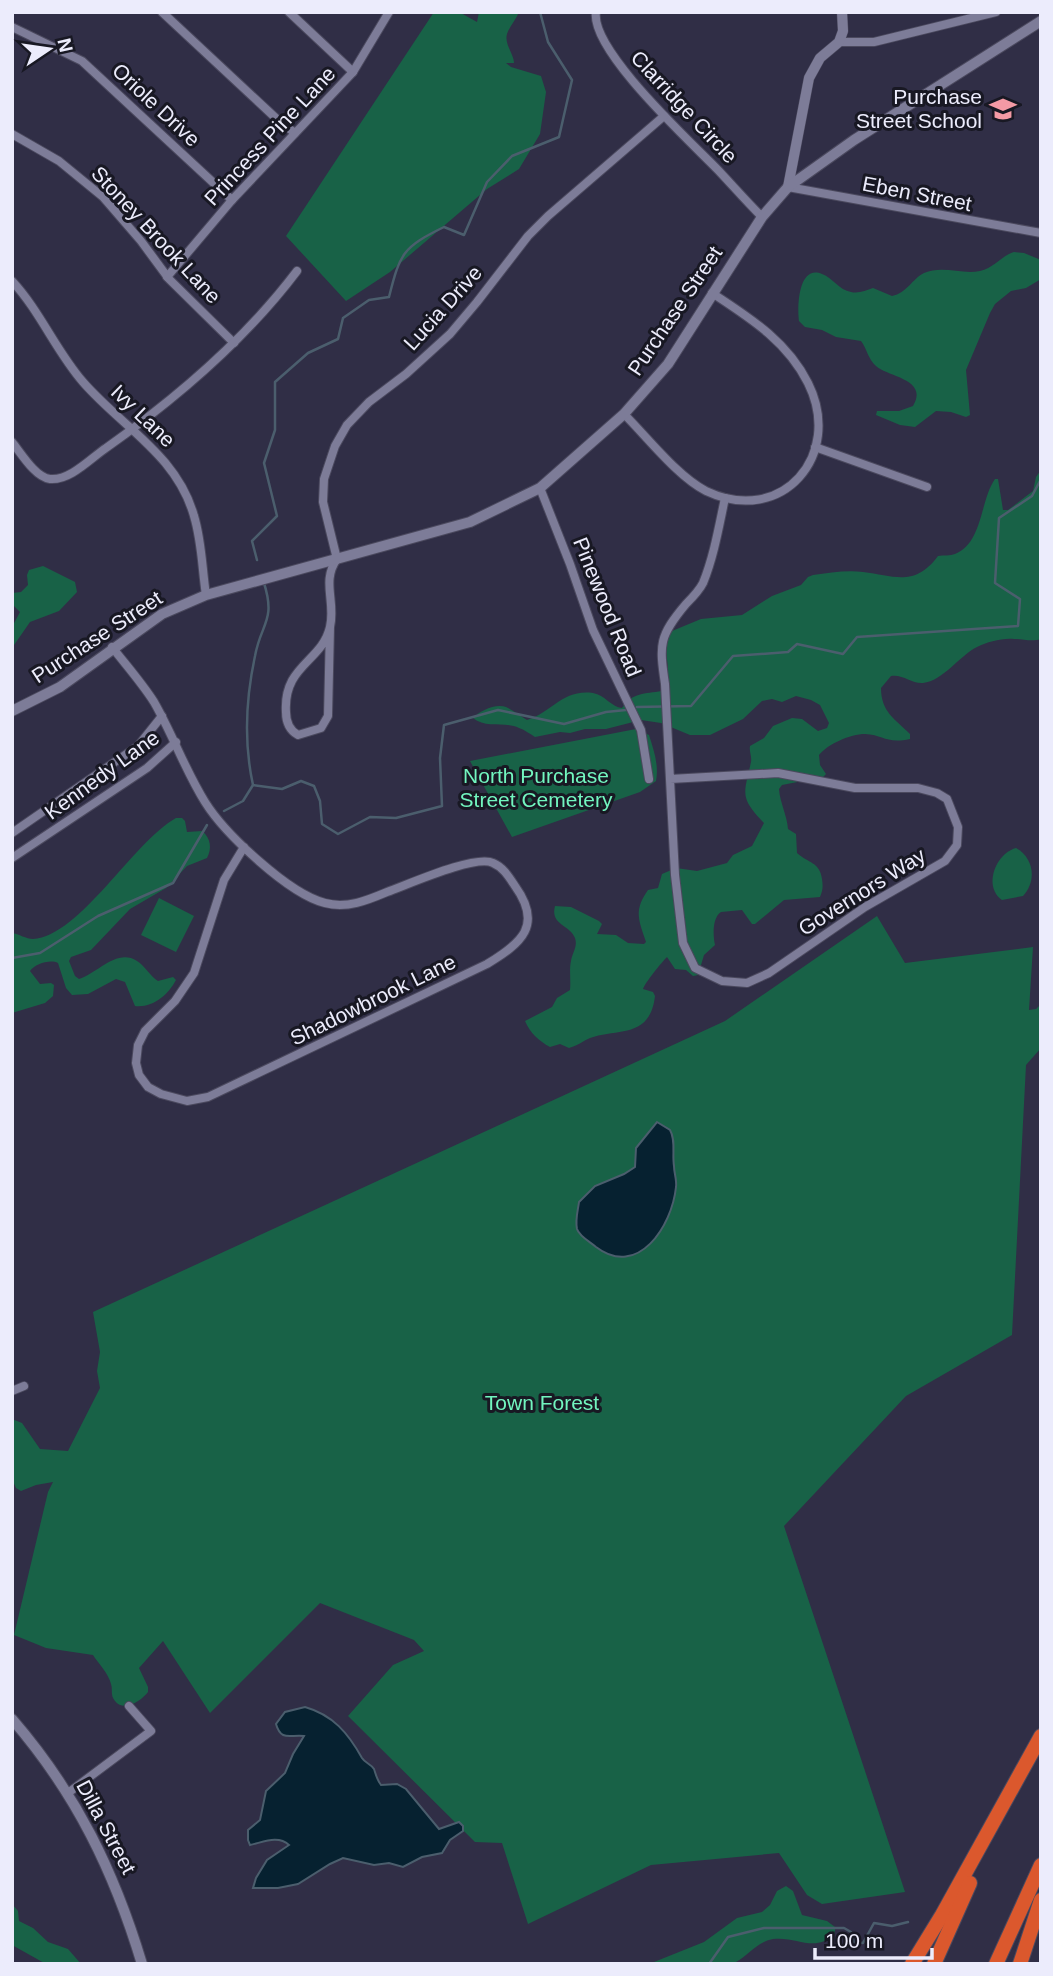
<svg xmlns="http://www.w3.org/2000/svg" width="1053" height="1976" font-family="Helvetica,sans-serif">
<rect width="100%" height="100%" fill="#302e46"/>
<g fill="#186247">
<path d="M434,12H459L477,22L479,12H519C516,20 509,27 507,34C504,44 514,54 514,63H506L511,67L541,76L546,92L540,134L519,169L487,189L390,272L346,301L286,236Z"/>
<path d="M1014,252L1024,253L1041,260V279L1026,288L1011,291L995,304L990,313L966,370L970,415L966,417L951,412L936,411L915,427L900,425L876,415L877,411H899L913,406C929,379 888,377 876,366C868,359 867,349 861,341L836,337L822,330L805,327L799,321C797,308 798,264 822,274C833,278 839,290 851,292C859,294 866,290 873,288L892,296C907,293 912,279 924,273C943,265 962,275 980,271C994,268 1001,256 1014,252Z"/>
<path d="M1041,470V639C1031,642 1024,639 1014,639C1001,638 988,642 977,647C959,656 943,681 923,683C912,684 903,674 891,676L881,688C881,712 895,719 910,734V739C886,744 884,735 865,734C850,734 828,744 819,755L820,765L826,774L823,777L782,785L779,789C780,803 787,815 788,829L796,834L797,853C808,863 820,862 822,879C823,886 823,890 820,897L784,900L755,924H752L742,910L721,912C712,918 713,936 715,945L704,955L698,975L693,976L686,970L675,969L667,957C661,963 645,983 643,989L653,992L655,996C650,1039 618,1028 590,1038C583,1041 577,1046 569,1048L560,1044L550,1047C539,1041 530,1033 525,1021L552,1007L557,998L570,990C571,980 569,970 571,961C572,953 578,947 575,938C569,924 550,925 555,906L571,907L599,921L602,924L597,934L616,935L628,943L644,944L646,942C638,919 634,910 648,890L658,888L662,874L676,868L697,871L727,863L733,855L752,846L764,823C739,797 744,794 751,762C752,756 749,752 750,746L764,738L773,726L792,718L802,719L818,731L827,728L829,723L820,705L811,700L796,696L782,702L772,699L762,701L743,719L710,735H690L661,723L641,720L606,729H585L570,733L560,732L535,737C530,734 525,730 519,728C505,721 486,729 473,718C479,711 496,703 506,707C513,710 520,716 527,720C553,712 562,689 593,693C605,695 611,707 622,708C633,692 644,694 662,691L668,667L664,637L672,631L701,619L742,615L772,596L801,585L808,577L813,575C829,573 846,570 863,572C895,576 915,587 938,556C944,555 950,556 955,554C983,543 980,500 995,479H998L1003,510H1008L1033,491L1036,477Z"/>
<polygon points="43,566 75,582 77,592 59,611 30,622 12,648 12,627 20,612 12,604 12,593 21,592 28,585 27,575 29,570"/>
<path d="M636,729L649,735C654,751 659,765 656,781L640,792L512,837L470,761Z"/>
<path d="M176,818H182L185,821L187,832L202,831C211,838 212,849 207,858L187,866L166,888L130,909L91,950L71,957L69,961L75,976L79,979C98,973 117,948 137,961C145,966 150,976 158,981L173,977L176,980C168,995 153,1008 135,1006L125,982L116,979L88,994L72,995L66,988L58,963C50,959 35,964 30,971L40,984L51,983L54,985L53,996L45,1003L12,1013V933C19,934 26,939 33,939C80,936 133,842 176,818Z"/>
<path d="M1016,848C1034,858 1037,881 1023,896L1002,900C983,887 995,854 1016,848Z"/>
<polygon points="159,898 194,916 176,952 141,935"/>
<path d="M877,916L905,963L1033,947L1029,1010L1036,1009L1041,1004V1048L1026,1065L1012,1335L906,1396L784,1526L905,1892L822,1904L807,1895L779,1853L651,1865L528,1924L502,1843L475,1842L348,1716L393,1665L424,1651L414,1640L320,1603L210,1713L163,1641L139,1668L148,1687V1692C142,1700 124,1713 115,1701C110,1695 113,1690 111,1684C109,1674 98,1663 93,1655L46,1648L14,1635L48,1492L53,1482L36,1485L21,1491L16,1488L12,1479V1419L22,1423L40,1449L68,1451L100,1388L97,1371L100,1352L93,1312L725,1021Z"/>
<path d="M786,1886L793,1891L802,1915L827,1921L835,1927V1933C815,1954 798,1936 773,1939C757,1942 749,1955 736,1962C727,1968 664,1964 649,1964L704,1942L737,1918L762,1912L770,1905L777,1891Z"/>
<polygon points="12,1904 18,1911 19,1921 33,1928 48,1942 68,1949 81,1964 46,1964 12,1945"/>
</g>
<g fill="#062130" stroke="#4b5e6d" stroke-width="2">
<path d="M657,1122L670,1130C676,1140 672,1154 674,1166C674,1173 677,1180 676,1187C672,1226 638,1279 596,1247C590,1242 579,1236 577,1229C575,1220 578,1210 579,1202L595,1186L624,1174L635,1167L636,1148Z"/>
<path d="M305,1707C333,1715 348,1733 362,1758C365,1763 371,1764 374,1769C376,1775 377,1780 381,1785L397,1784L406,1789L439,1829L459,1822L463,1826V1831L450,1840L442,1853L422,1857L403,1867L389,1863L374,1865L343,1858L330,1864L298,1884L278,1888H253L256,1878L267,1860L289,1845C278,1835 264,1842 250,1845L248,1840V1830L260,1820L266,1791L285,1773L293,1754L304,1736C291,1734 281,1742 276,1724L285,1712Z"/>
</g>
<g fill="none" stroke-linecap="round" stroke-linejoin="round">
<g stroke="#4b5e6d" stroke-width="2.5">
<path d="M257,560L252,541L277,516L264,463L275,430V382L308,353L338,339L343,318L369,300L389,297C400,253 403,247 444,227L464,235L487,182L512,156L559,137L572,80L548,42L540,12"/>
<polyline points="637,707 691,706 733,656 788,652 797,644 843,654 857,637 1018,626 1020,599 995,583 999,518 1032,496 1041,479"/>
<path d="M253,785C244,744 246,698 255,656C261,623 276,621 264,583"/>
<polyline points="224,811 243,801 253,785 282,789 301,781 314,786 320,801 322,824 338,834 370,817 396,818 442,806 440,758 444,725 498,710 564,724 606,712 626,710"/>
<polyline points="12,958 40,953 98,916 173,883 207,825"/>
<polyline points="709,1964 728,1937 764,1928 844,1928 851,1932 854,1942 863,1943 874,1923 892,1926 908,1922"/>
</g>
<defs>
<g id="minor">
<polyline points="162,12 280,122 295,133"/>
<polyline points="289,12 353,72"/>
<path d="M596,12C590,50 691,142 718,170C733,186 747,202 762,217"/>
<polyline points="12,27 82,61 232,200"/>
<polyline points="839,42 874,42 996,12"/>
<polyline points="12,134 59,161 103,197 141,241 169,279 234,343"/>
<polyline points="788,187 1041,233"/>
<polyline points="167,277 232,200 353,72 389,12"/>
<path d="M12,281C40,311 56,351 83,382C122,427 177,455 194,516C202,542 202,569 206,595"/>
<path d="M624,414C647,437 678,477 706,491C782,527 844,455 808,383C787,341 750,318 712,293"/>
<path d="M12,442C21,453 35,477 50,479C70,481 91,458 106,448C177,398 244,341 297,271"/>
<polyline points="815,447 927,487"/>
<polyline points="540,488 570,564 593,630 641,730 649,779"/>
<path d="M330,627L328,716L321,728L298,735C289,730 286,722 286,712C283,665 322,662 330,627C336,602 321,581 337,559L323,502L324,479L335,446L347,425L369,402L406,374L450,334L477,302L528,236L548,216L664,116"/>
<path d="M112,647C126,665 142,683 154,702C173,735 185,770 205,802C225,834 289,894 325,903C347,909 368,900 387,892C407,885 476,854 493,863C503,867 509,877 515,886C543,925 522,943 487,964L208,1097L187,1101L161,1094L148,1087L139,1075L136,1063L138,1045L145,1031L175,1001L194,973L224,880L244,847"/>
<path d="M670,779L778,773L855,788H918L937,793L947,799L958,827L957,845L945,861L865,907L769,973L747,983L722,981L695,968L683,943L675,875L665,684C659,644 659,636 686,604C692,598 699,591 703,583C714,556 719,526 725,498"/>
<polyline points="12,833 138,746 162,716"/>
<polyline points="12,858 147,768 176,742"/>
<polyline points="12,1391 24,1386"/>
<polyline points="68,1793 151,1731 129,1706"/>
</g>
<polyline id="tertiary" points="788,187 809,78 820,58 839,42 843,31 842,12"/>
<g id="secondary">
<polyline points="12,711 60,687 162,614 206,595 470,522 540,488 624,414 668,364 762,217 788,187 854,140 1041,21"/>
<path d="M12,1719C76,1793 114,1871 142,1964"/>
</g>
<g id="motorway">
<polyline points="912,1964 942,1915 1041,1736"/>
<polyline points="934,1964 970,1883"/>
<polyline points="996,1964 1041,1865"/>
<polyline points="1020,1964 1041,1900"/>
</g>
</defs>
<use href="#minor" stroke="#4b495e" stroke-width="10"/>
<use href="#tertiary" stroke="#4b495e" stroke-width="11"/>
<use href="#secondary" stroke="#4b495e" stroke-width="12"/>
<use href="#motorway" stroke="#4b495e" stroke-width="16"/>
<use href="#minor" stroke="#7d7c98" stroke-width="8"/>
<use href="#tertiary" stroke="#7d7c98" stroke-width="10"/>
<use href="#secondary" stroke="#7d7c98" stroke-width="10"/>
<use href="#motorway" stroke="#db582d" stroke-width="14"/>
</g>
<defs>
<symbol id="school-bare" viewBox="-9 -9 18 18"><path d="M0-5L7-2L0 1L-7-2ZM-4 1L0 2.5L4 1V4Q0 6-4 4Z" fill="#f49aa5" stroke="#181823" stroke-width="2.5" paint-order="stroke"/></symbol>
</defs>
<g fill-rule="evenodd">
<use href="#school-bare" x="984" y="90" width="38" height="38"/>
</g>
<g text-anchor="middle" stroke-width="6" stroke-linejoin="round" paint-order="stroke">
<g font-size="21" fill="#ececfc" stroke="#181823" text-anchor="end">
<text x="982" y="104">Purchase<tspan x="982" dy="24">Street School</tspan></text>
</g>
<g font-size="21" fill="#ececfc" stroke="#181823">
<text transform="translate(156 105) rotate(43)" y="7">Oriole Drive</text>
<text transform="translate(684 107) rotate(47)" y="7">Clarridge Circle</text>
<text transform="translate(270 136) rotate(-47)" y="7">Princess Pine Lane</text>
<text transform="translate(917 194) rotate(11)" y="7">Eben Street</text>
<text transform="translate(156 235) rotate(47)" y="7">Stoney Brook Lane</text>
<text transform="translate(443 308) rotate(-48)" y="7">Lucia Drive</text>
<text transform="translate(675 311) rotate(-56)" y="7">Purchase Street</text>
<text transform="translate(143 416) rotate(44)" y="7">Ivy Lane</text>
<text transform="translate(607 607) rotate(68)" y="7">Pinewood Road</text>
<text transform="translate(97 637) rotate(-33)" y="7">Purchase Street</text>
<text transform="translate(102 775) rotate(-36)" y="7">Kennedy Lane</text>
<text transform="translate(862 892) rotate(-32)" y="7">Governors Way</text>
<text transform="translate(373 1000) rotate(-26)" y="7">Shadowbrook Lane</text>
<text transform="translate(106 1827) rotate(62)" y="7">Dilla Street</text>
</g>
<g font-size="21" fill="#72f5bf" stroke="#181823">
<text x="536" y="783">North Purchase<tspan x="536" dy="24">Street Cemetery</tspan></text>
<text x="542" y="1410">Town Forest</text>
</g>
</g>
<rect width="1053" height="1976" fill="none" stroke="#ececfc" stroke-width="28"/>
<g transform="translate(49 49) rotate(77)" stroke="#181823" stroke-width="5" paint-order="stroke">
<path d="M0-5L12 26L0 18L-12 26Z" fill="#ececfc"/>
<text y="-10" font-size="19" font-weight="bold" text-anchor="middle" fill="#ececfc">N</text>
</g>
<path d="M815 1948v10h117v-10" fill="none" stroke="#ececfc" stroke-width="3.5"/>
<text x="825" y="1948" font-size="21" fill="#ececfc" stroke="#181823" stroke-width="5" paint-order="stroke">100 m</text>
</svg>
